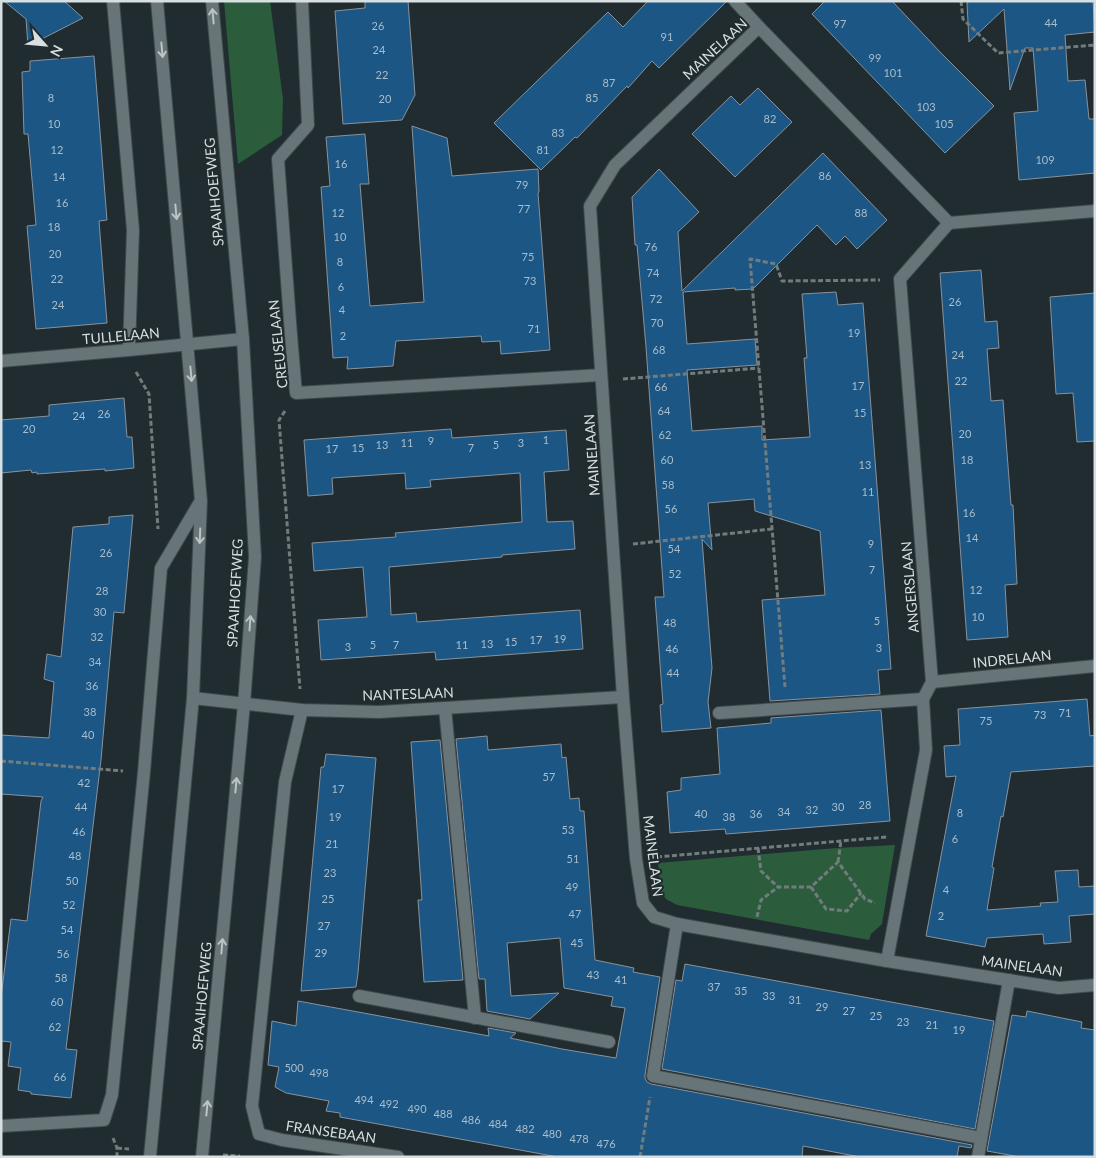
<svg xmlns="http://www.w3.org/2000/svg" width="1096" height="1158" font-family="Lato,sans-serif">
<rect width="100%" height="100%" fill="#202c2f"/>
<g fill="#2b5d3d">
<polygon points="224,1 270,1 283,99 282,135 238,164"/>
<polygon points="895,845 882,924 871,934 869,940 677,905 666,899 661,892 658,863 837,848"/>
</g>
<g fill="#1b5685" stroke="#89929b">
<polygon points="4,1 64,1 83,18 28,46 26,19"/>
<polygon points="365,1 408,1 415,95 402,120 343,124 335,11 365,8"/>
<polygon points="648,1 727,1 659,68 652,61 628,88 627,86 577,138 575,137 541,170 494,123 608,12 623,27"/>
<polygon points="825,1 892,1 941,53 994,106 945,153 812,14"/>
<polygon points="968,1 1093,1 1095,32 1065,35 1068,81 1085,80 1089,119 1095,119 1095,173 1019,180 1014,113 1038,111 1033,48 1025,48 1010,90 1004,9 969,42 967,3 968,3"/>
<polygon points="94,56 107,220 99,221 107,323 36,329 27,226 36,225 28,134 24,134 22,72 30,71 30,61"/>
<polygon points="758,88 792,122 735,177 692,134 731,96 740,105"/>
<polygon points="412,126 447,138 452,176 538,169 539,192 538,193 550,350 501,354 500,341 482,342 481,336 396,341 393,366 347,369 348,357 333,358 321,187 330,186 326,137 365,134 369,184 360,184 370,306 424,302"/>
<polygon points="823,153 887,220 857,249 845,236 836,245 817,225 753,289 735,290 735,288 683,292 687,344 755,339 757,365 687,370 692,431 762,426 762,440 810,437 804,358 807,358 802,294 836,292 838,305 863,303 891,669 878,670 880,694 770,701 762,600 825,595 820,531 755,511 754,499 708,503 712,550 702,539 712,668 708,702 711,728 662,732 660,705 663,704 655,597 664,597 646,347 637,245 635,245 632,197 659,169 699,212 678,232 682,291"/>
<polygon points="981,270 985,322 997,321 999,348 987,349 991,401 1003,400 1011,505 1013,505 1017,584 1005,585 1008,637 967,640 940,273"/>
<polygon points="1095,293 1095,441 1077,442 1073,393 1056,394 1050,297"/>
<polygon points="124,398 127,437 132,437 134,468 105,471 105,469 37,474 37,472 32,473 31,470 1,473 1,420 49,416 49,405"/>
<polygon points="451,429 452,438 566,430 569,470 544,472 547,522 573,521 575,549 502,555 502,557 389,567 391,615 416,613 417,622 580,610 583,649 436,660 435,652 321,660 318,620 367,617 363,567 314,571 312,543 396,537 395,533 522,522 520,473 430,480 431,487 406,489 405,473 332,478 333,494 308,496 304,440"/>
<polygon points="133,515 124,613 114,612 101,760 66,1049 77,1050 71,1098 31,1094 31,1092 18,1090 21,1068 8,1066 11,1042 1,1041 1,997 11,919 27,921 41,801 43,797 1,794 1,735 49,738 54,682 44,679 47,654 61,657 73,527 109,524 109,517"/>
<polygon points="1087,699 1090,736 1095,735 1095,766 1011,772 1003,817 1001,816 992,867 994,868 987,910 1041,906 1040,903 1058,902 1055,871 1078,870 1079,887 1095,886 1095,914 1069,916 1071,942 1044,944 1043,934 987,938 985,947 926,936 956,776 946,777 944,746 960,745 958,709"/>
<polygon points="881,710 890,821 726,834 725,829 670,833 667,792 681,790 681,778 720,774 717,728 771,723 771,718"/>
<polygon points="487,736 488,750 561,744 562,758 566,757 570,799 579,798 580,811 584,811 595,960 634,968 633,972 660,977 645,1075 645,1078 647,1082 651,1084 972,1145 971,1148 959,1146 957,1157 860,1157 803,1146 802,1157 558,1157 340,1117 340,1113 326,1111 329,1101 286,1093 275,1087 279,1067 268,1065 272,1021 296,1026 298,1001 489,1036 488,1028 516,1033 510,1038 562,1049 616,1058 625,1008 611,1006 613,997 564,988 560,938 507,943 511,996 559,993 530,1019 487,1011 485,979 479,979 456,739"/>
<polygon points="440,740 463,980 424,982 418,900 422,900 411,742"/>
<polygon points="326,754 376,758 358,973 356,987 301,991 321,767 324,767"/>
<polygon points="685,964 994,1021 975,1129 662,1069 676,980 682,981"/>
<polygon points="1027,1011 1082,1022 1081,1028 1095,1030 1095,1157 1020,1157 987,1151 1012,1015 1026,1017"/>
</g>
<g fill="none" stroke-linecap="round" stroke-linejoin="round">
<defs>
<g id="minor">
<polyline points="113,1 133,230 129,350"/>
<polyline points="302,1 308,125 278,159 291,335 296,393 601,375"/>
<polyline points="735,1 759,27"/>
<polyline points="1095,211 949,223 759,27 615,165 590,206 623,697 636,859 643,903 654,917 677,924 887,961 1059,988 1095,985"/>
<polyline points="1,361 129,350 243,339"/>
<polyline points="932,682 1095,666"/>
<polyline points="193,698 302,710 379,712 623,697"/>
<polyline points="445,708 475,1018"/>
<polyline points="302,710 285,782 252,1106 259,1134 282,1140 398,1157"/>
<polyline points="719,713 923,699"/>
<polyline points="677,924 653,1076 981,1138"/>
<polyline points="887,961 926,750 923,699 932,682 900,279 949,223"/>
<polyline points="359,996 609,1042"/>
<polyline points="1,1126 104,1120 112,1095 144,772 161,568 200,502"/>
<polyline points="150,1157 193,698 201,501 157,1"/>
<polyline points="202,1157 244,704 255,557 243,339 212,1"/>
<polyline points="978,1157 1009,980"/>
</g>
</defs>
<use href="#minor" stroke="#3f494c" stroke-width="14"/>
<g stroke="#727c7e" stroke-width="3" stroke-dasharray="5 2.5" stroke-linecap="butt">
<polyline points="961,1 963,19 998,53 1095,45"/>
<polyline points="136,372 149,394 158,529"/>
<polyline points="623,379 759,368"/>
<polyline points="285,411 279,420 300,689"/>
<polyline points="633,544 772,529"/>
<polyline points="785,687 750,259 776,264 782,281 880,280"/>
<polyline points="1,761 123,771"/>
<polyline points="758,848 761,871 778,887 811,887 838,862 865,899 875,903"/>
<polyline points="657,857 887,837"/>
<polyline points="838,862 841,841"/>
<polyline points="811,887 826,909 847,911 861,893"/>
<polyline points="757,917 761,900 778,887"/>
<polyline points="113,1138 117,1148 117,1157"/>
<polyline points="117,1148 129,1149"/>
<polyline points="223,1155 240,1156"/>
<polyline points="640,1157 650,1097"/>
</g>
<use href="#minor" stroke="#677478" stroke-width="12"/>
</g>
<defs><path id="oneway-shaft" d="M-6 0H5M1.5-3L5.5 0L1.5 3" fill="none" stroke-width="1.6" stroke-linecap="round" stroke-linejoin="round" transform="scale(1.25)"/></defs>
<g stroke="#bcc4c7">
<use href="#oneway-shaft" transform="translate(213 16) rotate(-95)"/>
<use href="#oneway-shaft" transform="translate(162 50) rotate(85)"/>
<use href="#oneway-shaft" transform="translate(176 212) rotate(85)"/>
<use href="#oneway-shaft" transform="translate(191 374) rotate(85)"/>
<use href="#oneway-shaft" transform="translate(200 536) rotate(92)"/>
<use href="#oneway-shaft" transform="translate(250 623) rotate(-86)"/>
<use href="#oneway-shaft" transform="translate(236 785) rotate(-85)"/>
<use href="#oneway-shaft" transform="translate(222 946) rotate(-85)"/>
<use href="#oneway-shaft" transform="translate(207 1108) rotate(-85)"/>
</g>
<g text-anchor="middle" stroke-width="4" stroke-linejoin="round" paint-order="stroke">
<g font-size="11" fill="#a9bdca">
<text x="1051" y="27">44</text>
<text x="840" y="28">97</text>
<text x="378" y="30">26</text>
<text x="667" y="41">91</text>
<text x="379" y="54">24</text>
<text x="875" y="62">99</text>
<text x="893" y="77">101</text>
<text x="382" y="79">22</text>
<text x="609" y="87">87</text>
<text x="51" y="102">8</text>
<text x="592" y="102">85</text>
<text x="385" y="103">20</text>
<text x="926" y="111">103</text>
<text x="770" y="123">82</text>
<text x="54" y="128">10</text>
<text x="944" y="128">105</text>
<text x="558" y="137">83</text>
<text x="57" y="154">12</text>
<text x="543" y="154">81</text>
<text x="1045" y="164">109</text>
<text x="341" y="168">16</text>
<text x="825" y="180">86</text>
<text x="59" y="181">14</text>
<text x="522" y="189">79</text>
<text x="62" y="207">16</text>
<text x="524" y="213">77</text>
<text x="338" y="217">12</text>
<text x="861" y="217">88</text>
<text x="54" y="231">18</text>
<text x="340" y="241">10</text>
<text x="651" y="251">76</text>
<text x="55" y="258">20</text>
<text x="528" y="261">75</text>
<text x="340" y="266">8</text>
<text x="653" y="277">74</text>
<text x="57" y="283">22</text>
<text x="530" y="285">73</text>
<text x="341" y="291">6</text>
<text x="656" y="303">72</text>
<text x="955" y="306">26</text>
<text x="58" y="309">24</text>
<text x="342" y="314">4</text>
<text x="657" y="327">70</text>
<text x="534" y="333">71</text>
<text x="854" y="337">19</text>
<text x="343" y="340">2</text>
<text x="659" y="354">68</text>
<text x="958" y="359">24</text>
<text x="961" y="385">22</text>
<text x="858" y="390">17</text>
<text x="661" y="391">66</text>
<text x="664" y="415">64</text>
<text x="860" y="417">15</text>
<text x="104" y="418">26</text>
<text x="79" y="420">24</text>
<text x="29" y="433">20</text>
<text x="965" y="438">20</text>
<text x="665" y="439">62</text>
<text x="546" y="444">1</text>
<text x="431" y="445">9</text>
<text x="407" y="447">11</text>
<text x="521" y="447">3</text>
<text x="382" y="449">13</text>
<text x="496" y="449">5</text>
<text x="358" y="452">15</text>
<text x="471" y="452">7</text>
<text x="332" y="453">17</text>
<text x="667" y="464">60</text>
<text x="967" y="464">18</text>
<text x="865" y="469">13</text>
<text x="668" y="489">58</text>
<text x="868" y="496">11</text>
<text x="671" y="513">56</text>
<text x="969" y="517">16</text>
<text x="972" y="542">14</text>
<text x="871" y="548">9</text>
<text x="674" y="553">54</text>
<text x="106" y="557">26</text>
<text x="872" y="574">7</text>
<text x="675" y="578">52</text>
<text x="976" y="594">12</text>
<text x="102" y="595">28</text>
<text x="100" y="616">30</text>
<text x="978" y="621">10</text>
<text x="877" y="625">5</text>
<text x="670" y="627">48</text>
<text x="97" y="641">32</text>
<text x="560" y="643">19</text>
<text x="536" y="644">17</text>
<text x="511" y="646">15</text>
<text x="487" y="648">13</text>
<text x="373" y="649">5</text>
<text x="396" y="649">7</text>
<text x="462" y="649">11</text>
<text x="348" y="651">3</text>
<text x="879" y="652">3</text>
<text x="672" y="653">46</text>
<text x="95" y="666">34</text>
<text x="673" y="677">44</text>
<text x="92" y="690">36</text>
<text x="90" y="716">38</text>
<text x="1065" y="717">71</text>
<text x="1040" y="719">73</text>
<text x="986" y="725">75</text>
<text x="88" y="739">40</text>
<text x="549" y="781">57</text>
<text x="84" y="787">42</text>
<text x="338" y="793">17</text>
<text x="865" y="809">28</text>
<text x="81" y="811">44</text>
<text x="838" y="811">30</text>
<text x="812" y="814">32</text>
<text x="784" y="816">34</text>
<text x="960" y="817">8</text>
<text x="701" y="818">40</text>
<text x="756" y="818">36</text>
<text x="335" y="821">19</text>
<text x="729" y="821">38</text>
<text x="568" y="834">53</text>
<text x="79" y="836">46</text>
<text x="955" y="843">6</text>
<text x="332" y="848">21</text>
<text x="75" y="860">48</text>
<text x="573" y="863">51</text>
<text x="330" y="877">23</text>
<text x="72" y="885">50</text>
<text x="572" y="891">49</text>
<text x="946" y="894">4</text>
<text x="328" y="903">25</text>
<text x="69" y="909">52</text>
<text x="575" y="918">47</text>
<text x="941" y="920">2</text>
<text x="324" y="930">27</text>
<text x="67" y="934">54</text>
<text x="577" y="947">45</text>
<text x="321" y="957">29</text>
<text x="63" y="958">56</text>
<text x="593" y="979">43</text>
<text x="61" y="982">58</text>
<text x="621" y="984">41</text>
<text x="714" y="991">37</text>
<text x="741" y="995">35</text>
<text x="769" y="1000">33</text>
<text x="795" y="1004">31</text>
<text x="57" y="1006">60</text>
<text x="822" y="1011">29</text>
<text x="849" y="1015">27</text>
<text x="876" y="1020">25</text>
<text x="903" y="1026">23</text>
<text x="932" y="1029">21</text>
<text x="55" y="1031">62</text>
<text x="959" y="1034">19</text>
<text x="294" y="1072">500</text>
<text x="319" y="1077">498</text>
<text x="60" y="1081">66</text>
<text x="364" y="1104">494</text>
<text x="389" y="1108">492</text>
<text x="417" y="1113">490</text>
<text x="443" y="1118">488</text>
<text x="471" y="1124">486</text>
<text x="498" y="1128">484</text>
<text x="525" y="1133">482</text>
<text x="552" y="1138">480</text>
<text x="579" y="1143">478</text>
<text x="606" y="1148">476</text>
</g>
<g font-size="14" fill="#d8dfe1" stroke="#202c2f">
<text transform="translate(715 49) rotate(-43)" y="5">MAINELAAN</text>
<text transform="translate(214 192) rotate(-95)" y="5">SPAAIHOEFWEG</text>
<text transform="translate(121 336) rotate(-5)" y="5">TULLELAAN</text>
<text transform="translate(278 344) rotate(-96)" y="5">CREUSELAAN</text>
<text transform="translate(592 455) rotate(-94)" y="5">MAINELAAN</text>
<text transform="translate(910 587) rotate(-95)" y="5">ANGERSLAAN</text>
<text transform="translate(235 593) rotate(-87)" y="5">SPAAIHOEFWEG</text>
<text transform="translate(1012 659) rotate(-6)" y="5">INDRELAAN</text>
<text transform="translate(408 694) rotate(-2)" y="5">NANTESLAAN</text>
<text transform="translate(653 856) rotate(83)" y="5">MAINELAAN</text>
<text transform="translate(1022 966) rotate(8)" y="5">MAINELAAN</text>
<text transform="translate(202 996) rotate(-85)" y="5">SPAAIHOEFWEG</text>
<text transform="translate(331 1132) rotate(8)" y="5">FRANSEBAAN</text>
</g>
</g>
<rect width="1096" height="1158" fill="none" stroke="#d8dfe1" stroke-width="5"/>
<g transform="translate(45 45) rotate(117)" stroke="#202c2f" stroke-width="4" paint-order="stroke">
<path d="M0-4L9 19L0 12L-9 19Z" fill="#d8dfe1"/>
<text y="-8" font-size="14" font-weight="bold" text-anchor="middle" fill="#d8dfe1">N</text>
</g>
</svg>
